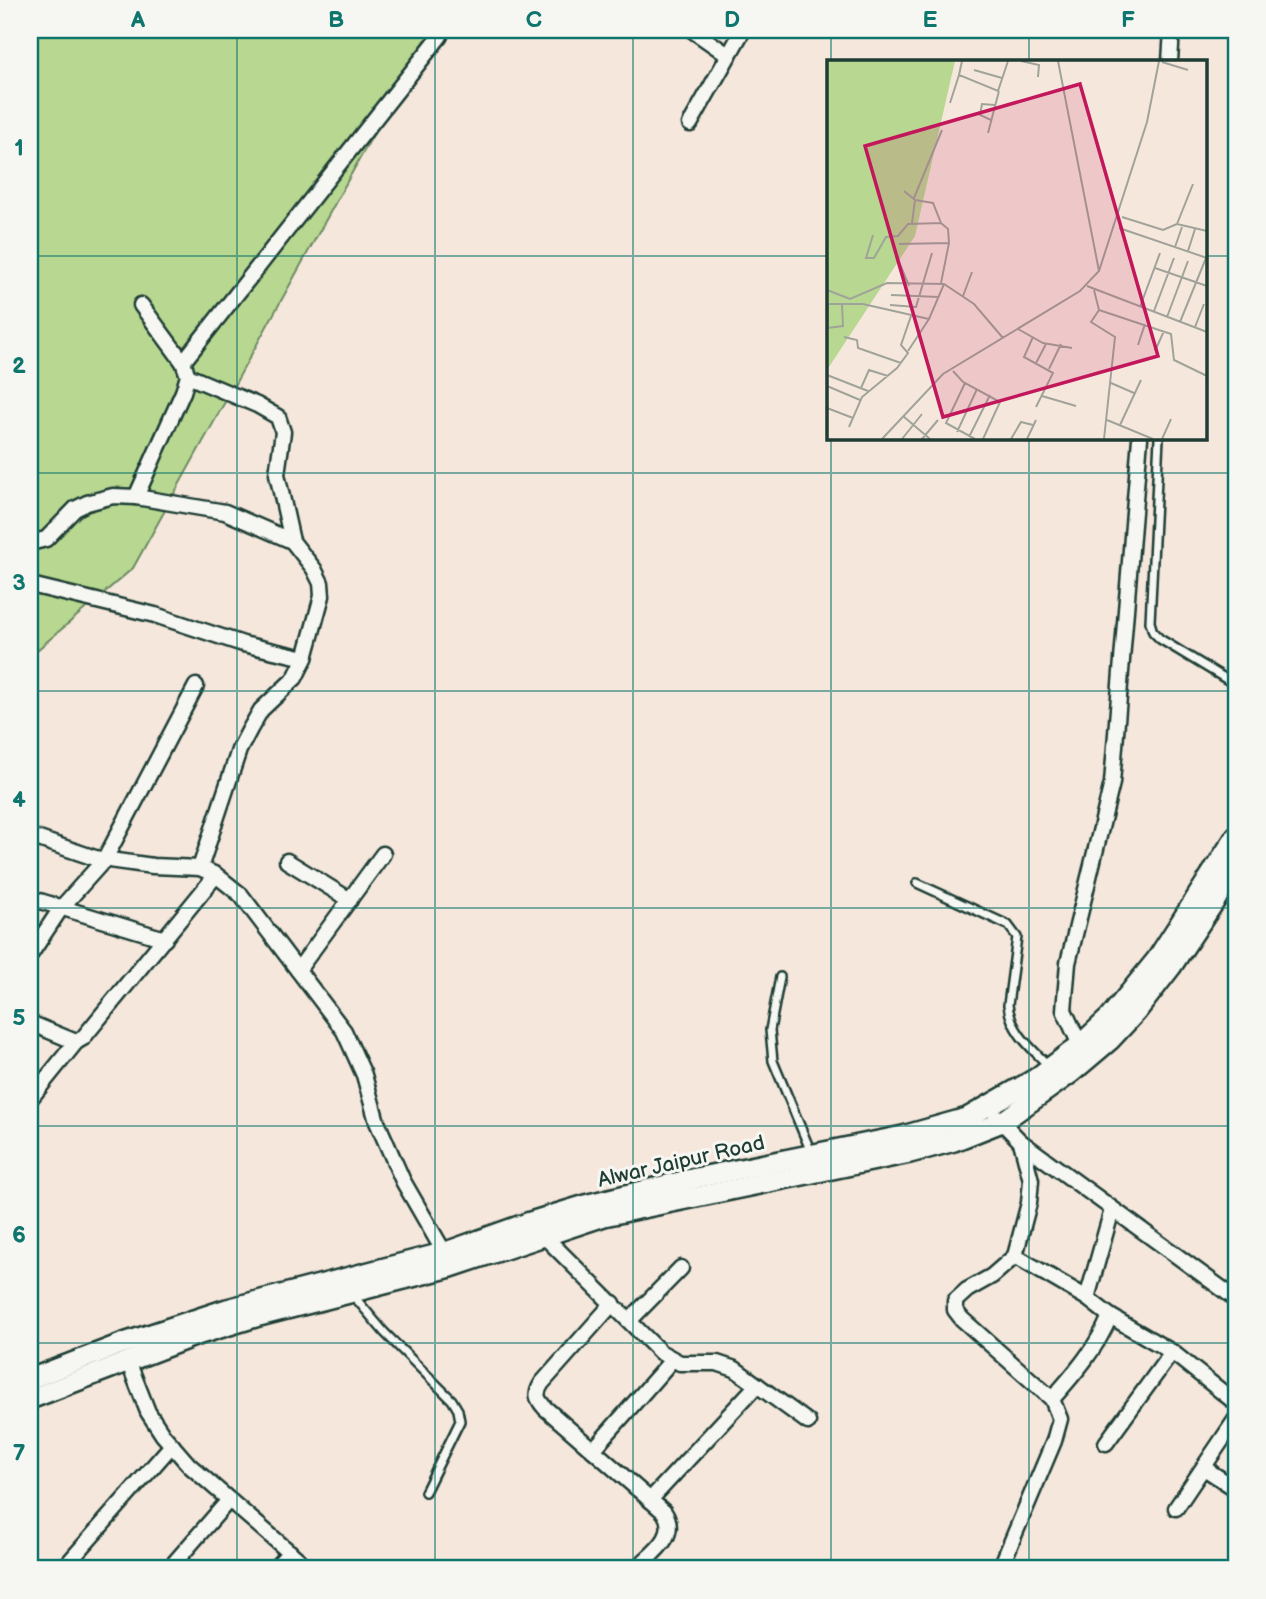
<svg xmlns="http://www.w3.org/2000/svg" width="1266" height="1599" font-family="'Balsamiq Sans',sans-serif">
<rect width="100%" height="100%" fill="#f6e7dc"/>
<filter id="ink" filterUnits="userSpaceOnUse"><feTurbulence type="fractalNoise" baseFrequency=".0143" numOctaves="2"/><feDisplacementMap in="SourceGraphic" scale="14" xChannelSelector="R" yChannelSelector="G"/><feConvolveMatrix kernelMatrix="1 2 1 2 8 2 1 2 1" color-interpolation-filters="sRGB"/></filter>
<g filter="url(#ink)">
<polygon fill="#b8d891" stroke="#6c8a62" stroke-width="2" points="30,30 431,30 133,568 30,656"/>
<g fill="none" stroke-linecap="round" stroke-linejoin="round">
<defs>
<g id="service">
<polyline points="1159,438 1150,622 1153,632 1160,639 1236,685"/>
<path d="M917,883L1008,925L1017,937L1008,1005C1011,1032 1031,1048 1050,1067"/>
<polyline points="780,977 770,1030 773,1061 811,1152"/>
<polyline points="352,1294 384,1332 452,1400 458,1410 460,1421 425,1492"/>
</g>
<g id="minor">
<polyline points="692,30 728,55"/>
<polyline points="1170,61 1172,30"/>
<polyline points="690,124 743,30"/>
<polyline points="183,362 440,36"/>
<polyline points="188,376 257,405 278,417 283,432 277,474 292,541"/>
<polyline points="136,497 183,392 188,376 183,362 141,305"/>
<polyline points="30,543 46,539 75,509 87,503 113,496 136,497 225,512 292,541 314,569 321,583 322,596 305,658 295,678 261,710 250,729 239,750 200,868"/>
<polyline points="35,586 155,615 243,644 305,658"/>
<polyline points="30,836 95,858 153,866 200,868 216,875 241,895 344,1031 364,1075 377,1122 403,1181 448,1259"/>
<polyline points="287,861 350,900"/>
<polyline points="30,898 165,939"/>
<polyline points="30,955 61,908 105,859 196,686"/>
<polyline points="298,970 383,854"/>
<polyline points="30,1023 76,1042 83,1038 216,875"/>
<polyline points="1080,1045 1064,1010 1068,963 1112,783 1140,438"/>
<polyline points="30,1099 76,1042"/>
<polyline points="996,1116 1021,1142 1236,1299"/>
<polyline points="543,1235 660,1352 680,1363 717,1363 735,1369 808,1422"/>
<polyline points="1015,1256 1087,1298 1110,1316 1172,1352 1236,1403"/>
<polyline points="1087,1298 1112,1210"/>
<path d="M613,1303L542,1383C535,1394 536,1398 545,1408L664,1512C680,1536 652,1553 636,1569"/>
<polyline points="630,1320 681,1268"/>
<polyline points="128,1361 148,1412 163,1435 189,1465 309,1569"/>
<path d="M1052,1399C1075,1373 1097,1348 1110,1316"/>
<polyline points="1106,1443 1172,1352"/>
<polyline points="593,1450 672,1360"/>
<polyline points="1204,1468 1236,1489"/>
<polyline points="650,1500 757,1385"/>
<polyline points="1176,1508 1236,1419"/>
<polyline points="63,1569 172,1445"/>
<polyline points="169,1569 229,1500"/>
<polyline points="274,1569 290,1552"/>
<polyline points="1000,1569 1054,1441 1060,1419 1052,1399 962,1319 955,1310 955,1301 967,1290 992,1276 1015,1256 1029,1203 1031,1180 1021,1142"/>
</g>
<g id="secondary">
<polyline points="30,1379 121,1344 227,1309 446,1252 530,1222 589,1204 696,1178 903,1136 967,1118 1035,1079 1080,1045 1109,1018 1157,959 1236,836"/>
<polyline points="30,1399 197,1335 259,1316 451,1267 604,1216 910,1153 954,1141 1002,1122 1071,1073 1110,1040 1137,1011 1171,967 1236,869"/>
</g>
</defs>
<use href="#service" stroke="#1f3d34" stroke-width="12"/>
<use href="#minor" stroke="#1f3d34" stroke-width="19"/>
<use href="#secondary" stroke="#1f3d34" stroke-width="24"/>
<use href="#service" stroke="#f6f6f2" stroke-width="7"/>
<use href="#minor" stroke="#f6f6f2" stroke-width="14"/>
<use href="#secondary" stroke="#f6f6f2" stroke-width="19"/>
</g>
</g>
<path fill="none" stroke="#0f766e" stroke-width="2" stroke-opacity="0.55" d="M237,30V1569M435,30V1569M633,30V1569M831,30V61M1029,30V61M30,256H828M1205,256H1236M831,438V1569M1029,438V1569M30,473H1236M30,691H1236M30,908H1236M30,1126H1236M30,1343H1236"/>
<g text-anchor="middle" stroke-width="6" stroke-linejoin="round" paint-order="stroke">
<g font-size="21" fill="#1f3d34" stroke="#f6f6f2">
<text transform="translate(681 1161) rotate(-13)" y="7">Alwar Jaipur Road</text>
</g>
</g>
<g transform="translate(827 60)">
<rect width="380" height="380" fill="#f6e7dc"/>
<path d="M0,1H128L88,176L0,310Z" fill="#b8d891"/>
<path fill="none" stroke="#a0a399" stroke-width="2" d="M135,1L132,15L171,31L181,1M194,1L212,5L211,17M231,1L272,211M335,2L361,10M147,10L175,18M123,43L132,15M164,60L153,55L155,44L168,45M161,73L172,31M366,124L350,164L380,171M77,131L88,140L85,163M87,138L115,70M88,140L106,143L114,163M295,157L336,170L350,164M292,168L380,198M46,175L39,198H47L59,177L71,176L81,164L114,163L121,169L122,183L114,223M72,184L122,183M348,187L355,167M361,191L368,169M70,197L82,226M328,208L380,226M260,226L380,272M0,230L23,239L60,223L117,224L147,244L176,278M267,230L272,250L264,262L288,277L277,379M64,235L112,237M136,236L145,212M0,244H36L102,259L117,224M1,244V268M63,245L89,247L105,193M313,247L333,193M272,250L344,274L347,300L380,316M327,251L347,198M340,257L361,201M353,262L379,198M368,267L377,244M0,268L16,266L15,244M191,269L216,283L245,288M17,277L30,280L31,288L74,303M206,277L197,297L226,313L209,347M311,285L318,264M81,291L102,259M328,291L337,271M209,303L219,284M222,309L234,284M126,311L136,322L173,342L156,379M0,315L41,331M138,323L119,363L148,379M284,323L307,333M0,326L33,340M34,328L42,310L61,316M215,336L249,346M0,348L26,358M76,356L103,379M280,360L326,379M293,365L314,320M22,367L35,337L70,308L81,293L74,285L84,256M130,372L150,329M142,377L163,335M55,379L116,314L253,231L272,211L320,62L332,1M75,379L95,354M95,379L111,360M184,379L194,362L206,365M200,379L209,360M335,379L344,359"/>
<path fill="#c2185b" fill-opacity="0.15" stroke="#c2185b" stroke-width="3.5" d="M253,24L331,296L116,357L38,86Z"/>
<rect width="380" height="380" fill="none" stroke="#1f3d34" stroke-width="3.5"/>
</g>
<rect width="1266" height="1599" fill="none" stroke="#f6f6f2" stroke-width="77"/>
<rect x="38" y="38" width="1190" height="1522" fill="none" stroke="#0f766e" stroke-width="2.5"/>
<g font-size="23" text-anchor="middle" font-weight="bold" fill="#0f766e">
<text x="138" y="27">A</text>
<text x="336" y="27">B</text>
<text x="534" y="27">C</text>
<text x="732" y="27">D</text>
<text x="930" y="27">E</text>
<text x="1128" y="27">F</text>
<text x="19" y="155">1</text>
<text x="19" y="373">2</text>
<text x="19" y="590">3</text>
<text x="19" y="807">4</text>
<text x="19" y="1025">5</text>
<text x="19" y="1242">6</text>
<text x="19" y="1460">7</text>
</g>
</svg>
